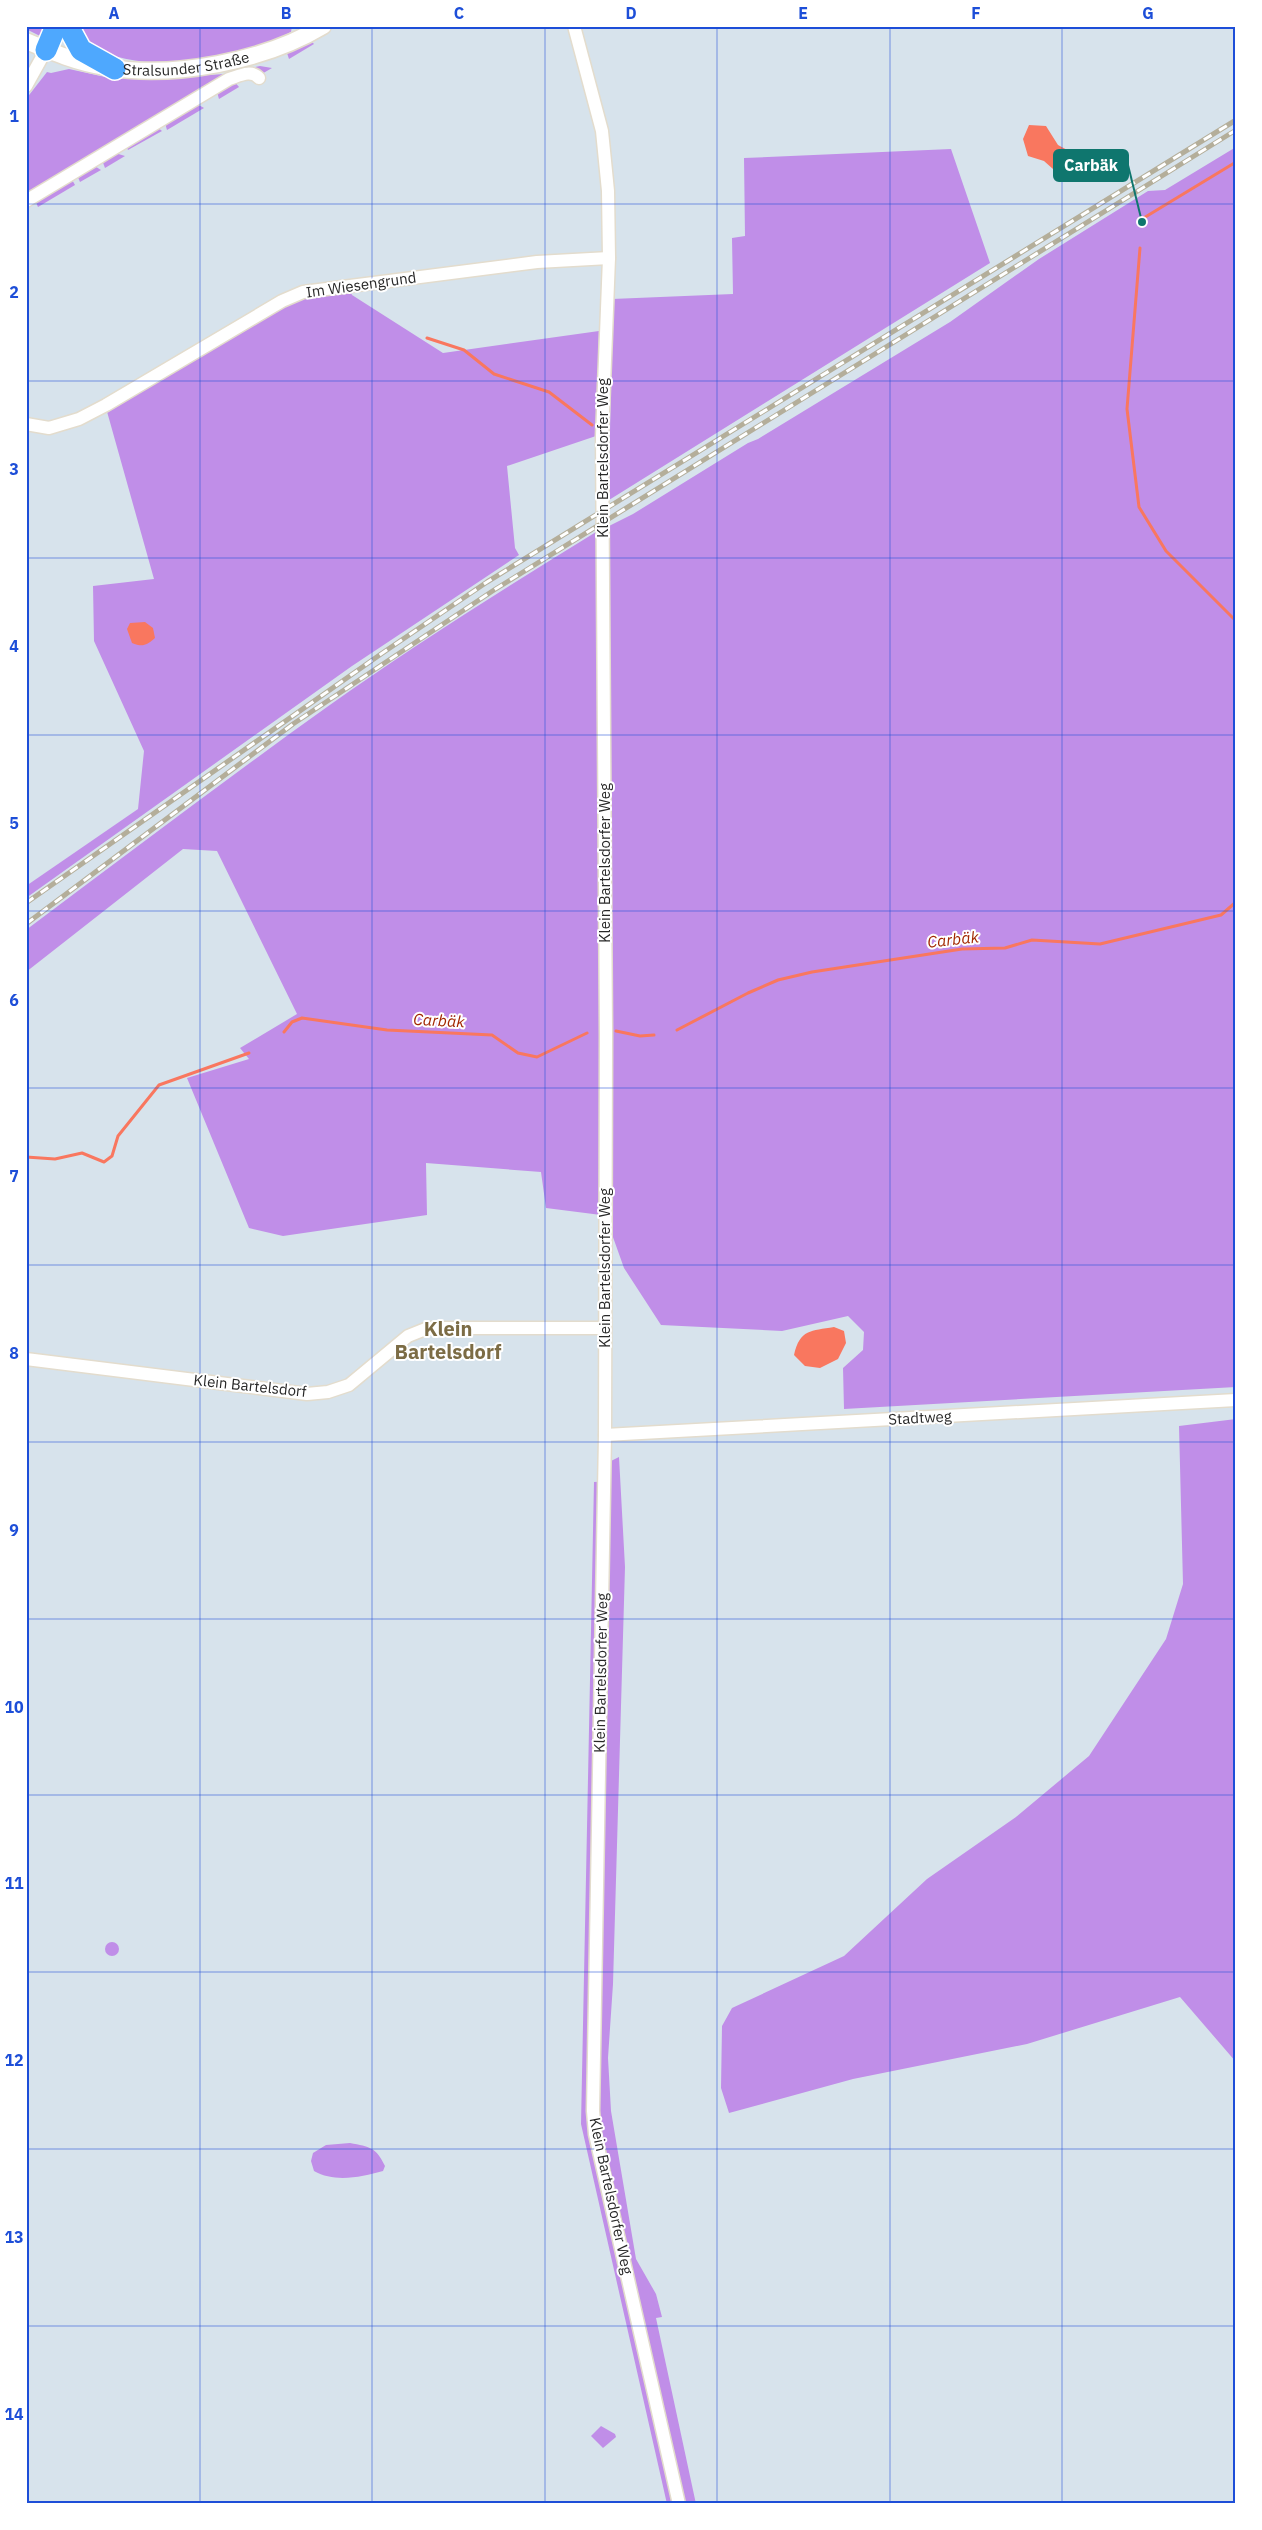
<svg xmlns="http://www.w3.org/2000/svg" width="1262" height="2530" font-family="'IBM Plex Sans',sans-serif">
<rect width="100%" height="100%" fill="#d7e3ec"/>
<g fill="#c08ee8">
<polygon points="26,26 46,26 42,37 26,29"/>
<path d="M73,26H292L291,32C238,60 145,77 91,46C84,42 78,32 73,26Z"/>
<polygon points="310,40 314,44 289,59 286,50"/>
<polygon points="260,66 272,68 260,75 256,71 26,196 26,99 47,72 51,73 69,69 110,78 144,79 225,74"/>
<polygon points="234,81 239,87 219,99 217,92"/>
<polygon points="197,104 204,108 167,130 165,123"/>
<polygon points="157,127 162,131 128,150 126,146"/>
<polygon points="1236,147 1236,1387 844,1409 843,1368 863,1350 864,1332 848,1316 782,1331 661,1325 624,1268 609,1226 607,527 633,514 748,443 758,439 950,322 1039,259 1148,191 1165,190"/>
<polygon points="951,149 990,263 609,500 612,299 733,294 732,238 745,236 744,158"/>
<polygon points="115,153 125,156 105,168 102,160"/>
<polygon points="93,165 101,170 80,182 77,175"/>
<polygon points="71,178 75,185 38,207 35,200"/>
<polygon points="349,288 352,295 443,353 599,331 596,436 507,466 515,548 519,555 352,666 26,898 26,886 138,809 144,751 94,641 93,586 154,579 106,408 282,304 305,296"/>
<path d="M596,532L601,1215L546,1208L541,1172L426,1163L427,1215L283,1236L249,1228L187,1078L249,1059L240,1048L297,1014L217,851L183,849L26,972V930C126,855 225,780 327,707C414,645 505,588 596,532Z"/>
<polygon points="1236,1419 1236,2062 1180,1997 1027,2044 853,2079 729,2113 721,2088 722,2026 732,2008 844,1956 927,1879 1016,1817 1089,1756 1166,1639 1183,1584 1179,1426"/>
<polygon points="619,1457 625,1567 613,1984 608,2058 611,2111 636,2259 656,2294 662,2317 656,2318 696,2504 667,2504 581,2124 594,1482 611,1481 611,1461"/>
<circle cx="112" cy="1949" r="7"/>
<path d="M350,2143C370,2147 376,2147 385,2166L383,2171C361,2177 335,2183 314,2171L311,2161L313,2153L326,2145Z"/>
<polygon points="601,2426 615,2434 616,2437 603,2448 591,2436"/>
</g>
<g fill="#f9775f">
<polygon points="1029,125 1046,126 1058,145 1082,158 1080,175 1062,177 1044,161 1028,156 1023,139"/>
<path d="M145,622L153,628L155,638C146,646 142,647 132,643L127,629L130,623Z"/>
<path d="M834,1327L844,1331L846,1343L838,1359L820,1368L805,1366L794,1355C800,1329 811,1331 834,1327Z"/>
</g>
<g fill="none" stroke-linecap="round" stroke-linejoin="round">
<g stroke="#f9775f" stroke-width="3">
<polyline points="1142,222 1142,219 1236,162"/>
<polyline points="1140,248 1127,409 1139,507 1166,551 1236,621"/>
<polyline points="427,338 464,350 494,374 549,392 592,425"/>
<polyline points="677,1030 748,993 778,980 812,972 962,949 1005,948 1032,940 1100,944 1221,915 1236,902"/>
<polyline points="616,1031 640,1036 654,1035"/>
<polyline points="284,1032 292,1022 302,1018 387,1030 492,1035 518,1053 537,1057 587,1033"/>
<polyline points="26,1157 55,1159 82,1153 104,1162 112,1156 118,1136 159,1085 249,1053"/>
</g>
<defs>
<g id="minor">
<polyline points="574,26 602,131 608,191 609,258 602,436 606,1034 605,1435 593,2111 595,2134 679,2504"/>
<polyline points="26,86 46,50"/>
<path d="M26,201L229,79C239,76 251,69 259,78"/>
<polyline points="26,424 49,428 79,419 106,405 282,301 303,292 537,262 609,258"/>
<polyline points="26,1359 307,1394 328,1392 349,1385 408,1336 428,1328 605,1328"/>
<polyline points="605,1435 1236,1400"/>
</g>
<g id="tertiary">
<path id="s1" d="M26,41C52,52 78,63 106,67C173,79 265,61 323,26"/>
</g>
<g id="trunk">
<polyline points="68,26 81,50 115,69"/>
<polyline points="46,50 56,26"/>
</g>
</defs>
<use href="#minor" stroke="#e3dccd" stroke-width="15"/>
<use href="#tertiary" stroke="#e3dccd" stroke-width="19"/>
<use href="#trunk" stroke="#fff" stroke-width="24"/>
<use href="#minor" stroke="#fff" stroke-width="12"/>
<use href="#tertiary" stroke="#fff" stroke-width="16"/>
<use href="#trunk" stroke="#4ea8fe" stroke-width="21"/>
<defs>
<g id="rail">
<polyline points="26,903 381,654 487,582 1236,120"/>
<polyline points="26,924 293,724 494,590 1236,130"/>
</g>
</defs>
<use href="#rail" stroke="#b4ae9a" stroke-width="5"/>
<use href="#rail" stroke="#fff" stroke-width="3" stroke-dasharray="9" stroke-linecap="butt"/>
</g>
<path fill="none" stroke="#1d4ed8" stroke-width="1" stroke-opacity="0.55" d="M200,26V2504M372,26V2504M545,26V2504M717,26V2504M890,26V2504M1062,26V2504M26,204H1236M26,381H1236M26,558H1236M26,735H1236M26,911H1236M26,1088H1236M26,1265H1236M26,1442H1236M26,1619H1236M26,1795H1236M26,1972H1236M26,2149H1236M26,2326H1236"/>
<g text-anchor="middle" stroke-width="4" stroke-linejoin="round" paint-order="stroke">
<g font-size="15" fill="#282828" stroke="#fff">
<text dy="5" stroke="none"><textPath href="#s1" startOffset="165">Stralsunder Straße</textPath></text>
<text transform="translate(361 285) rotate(-8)" y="5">Im Wiesengrund</text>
<text transform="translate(603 458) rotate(-90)" y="5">Klein Bartelsdorfer Weg</text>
<text transform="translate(605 863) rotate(-90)" y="5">Klein Bartelsdorfer Weg</text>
<text transform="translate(605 1268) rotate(-90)" y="5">Klein Bartelsdorfer Weg</text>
<text transform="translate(250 1386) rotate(6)" y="5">Klein Bartelsdorf</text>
<text transform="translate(920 1418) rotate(-3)" y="5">Stadtweg</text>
<text transform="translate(601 1673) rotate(-89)" y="5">Klein Bartelsdorfer Weg</text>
<text transform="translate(611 2196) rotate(78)" y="5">Klein Bartelsdorfer Weg</text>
</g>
<g font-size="16" font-style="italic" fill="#a22701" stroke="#fff">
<text transform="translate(953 939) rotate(-6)" y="6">Carbäk</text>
<text transform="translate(439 1020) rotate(3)" y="6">Carbäk</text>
</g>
<g font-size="20" font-weight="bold" fill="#7c6c45" stroke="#fff">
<text x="448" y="1336">Klein<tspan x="448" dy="23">Bartelsdorf</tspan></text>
</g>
</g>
<path fill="none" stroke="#0f766e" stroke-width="2" d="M1142 222L1128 165"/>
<circle fill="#0f766e" stroke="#fff" stroke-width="2" cx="1142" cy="222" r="5"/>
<rect fill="#0f766e" stroke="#0f766e" stroke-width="2" x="1054" y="150" width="74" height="31" rx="5"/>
<g font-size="16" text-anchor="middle" font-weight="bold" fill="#fff">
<text x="1091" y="171">Carbäk</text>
</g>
<rect width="1262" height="2530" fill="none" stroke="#ffffff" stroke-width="55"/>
<rect x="28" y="28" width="1206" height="2474" fill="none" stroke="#1d4ed8" stroke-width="2"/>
<g font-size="16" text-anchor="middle" font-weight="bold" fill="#1d4ed8">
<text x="114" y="19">A</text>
<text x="286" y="19">B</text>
<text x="459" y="19">C</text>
<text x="631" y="19">D</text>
<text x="803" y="19">E</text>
<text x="976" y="19">F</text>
<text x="1148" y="19">G</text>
<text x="14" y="122">1</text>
<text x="14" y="298">2</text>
<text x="14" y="475">3</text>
<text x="14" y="652">4</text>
<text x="14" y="829">5</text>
<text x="14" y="1006">6</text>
<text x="14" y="1182">7</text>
<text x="14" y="1359">8</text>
<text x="14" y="1536">9</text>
<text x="14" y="1713">10</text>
<text x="14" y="1889">11</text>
<text x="14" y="2066">12</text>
<text x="14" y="2243">13</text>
<text x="14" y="2420">14</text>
</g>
</svg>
